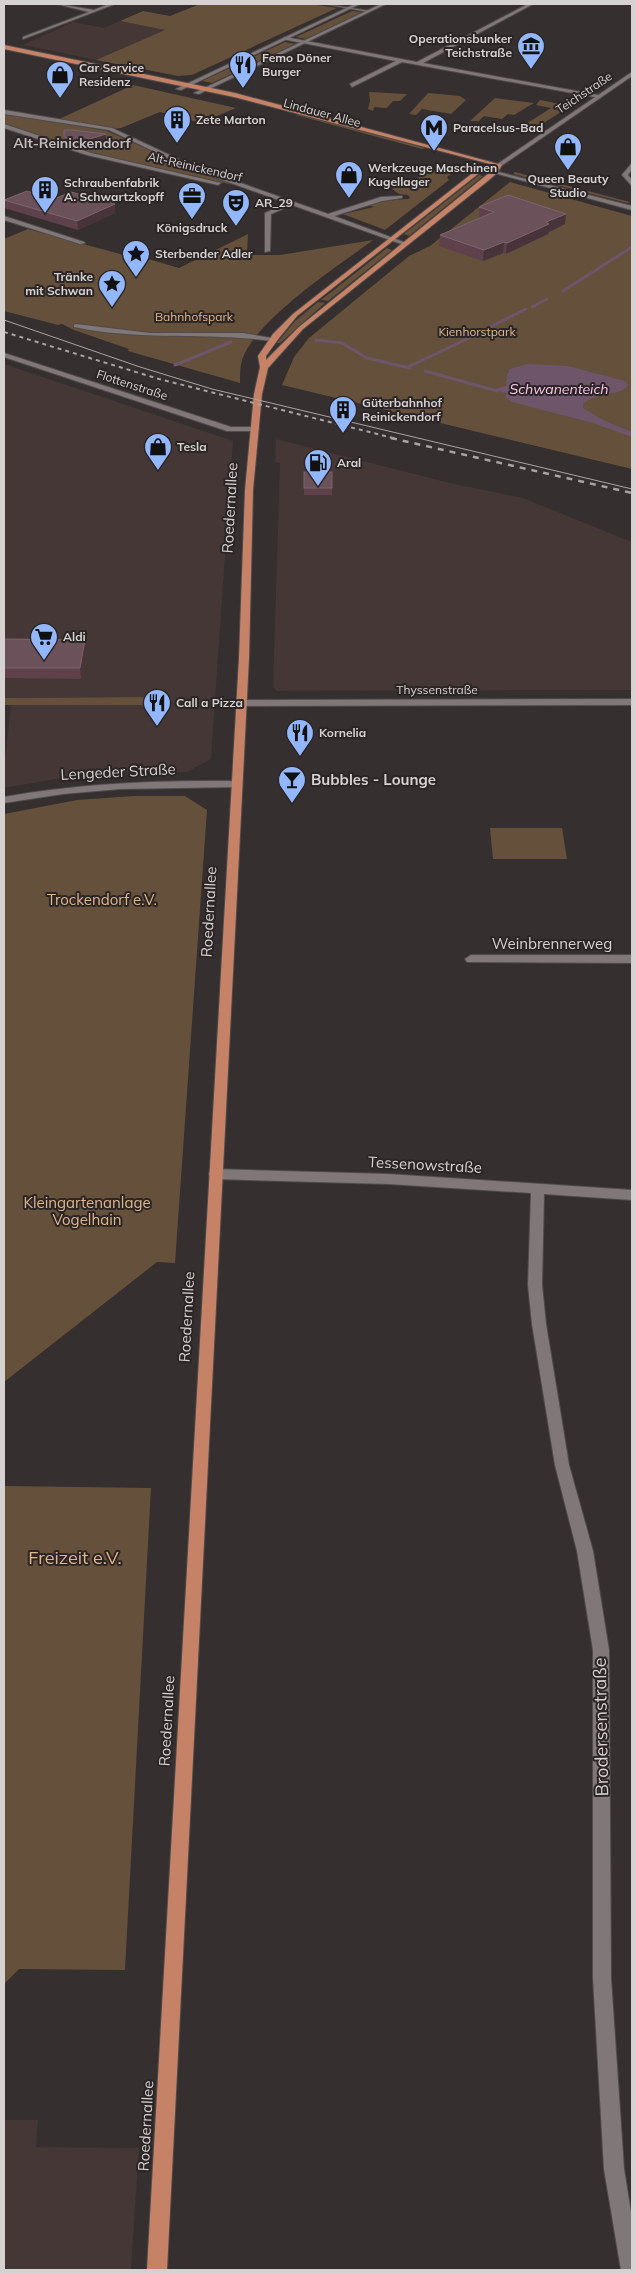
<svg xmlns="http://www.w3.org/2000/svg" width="636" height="2274" font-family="Mulish,sans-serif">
<rect width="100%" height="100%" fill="#352f2f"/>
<g fill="#443736">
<polygon points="120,21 166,30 96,60 23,45 73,22 104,28"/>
<polygon points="4,364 233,441 211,759 187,772 103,773 67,777 4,788 4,769 11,705 144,705 145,697 4,698"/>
<polygon points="276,439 454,484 523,498 632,542 632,690 277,691 273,687 280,463 275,462"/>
<polygon points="4,2120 38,2120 36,2147 139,2148 131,2270 4,2270"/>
</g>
<g fill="#65503b">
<polygon points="200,4 311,4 337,8 192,75 178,76 96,60 165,30 120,21 143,11 170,16"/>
<polygon points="352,11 362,12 306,39 296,37"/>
<polygon points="285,42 295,44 212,83 202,81"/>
<polygon points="133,85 236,108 200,123 160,112 121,128 110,129 57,120"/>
<polygon points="369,92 407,94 400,101 393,101 387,108 374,107 373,111 368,109 370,101"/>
<polygon points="428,93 460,96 466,100 451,114 422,109 416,115 409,114"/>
<polygon points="495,98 534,103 514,115 508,114 502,119 484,116 479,121 470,121"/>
<polygon points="540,100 570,106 533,130 522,129 521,127 551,108 536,105"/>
<polygon points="4,113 107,131 192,169 238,186 86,152 4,124"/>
<polygon points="302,113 428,147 422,149 296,115"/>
<polygon points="447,165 459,169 447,177 449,180 385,230 343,214 374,207 368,205 383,201 407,199 410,198 408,195 399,194 392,189"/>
<polygon points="515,172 630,202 627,203 513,174"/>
<polygon points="479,175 483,176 409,236 404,234"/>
<polygon points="510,182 632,216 632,469 282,385 294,357 309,338 409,256 430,246"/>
<path d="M28,229L135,258L132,267L145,258L179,268L248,234L247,253L251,255H280L373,240C337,267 257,318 242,360C240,367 240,376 240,383L128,351L129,349L74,330L62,324L58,325L4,311V239Z"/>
<polygon points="387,248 392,250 328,301 321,300"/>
<polygon points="318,302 325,303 280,343 277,343 295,321"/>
<polygon points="146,697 145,705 4,705 4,698"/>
<polygon points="134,796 185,796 207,810 175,1263 157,1262 4,1382 4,814 77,800"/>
<polygon points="490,828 562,828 567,859 493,859"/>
<polygon points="4,1486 151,1488 125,1970 19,1969 4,1984"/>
</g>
<path fill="#6f556a" d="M528,364L568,366L625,381L628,385C621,397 595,392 583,404V408L605,421L632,432V437L593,423L512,402L505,397L507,393L491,390L506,386L507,375L510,369Z"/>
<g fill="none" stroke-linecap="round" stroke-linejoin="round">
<g stroke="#6f556a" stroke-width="3">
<polyline points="563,291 632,247"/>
<polyline points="532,307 547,299"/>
<polyline points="482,331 526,309"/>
<polyline points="316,340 342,343 367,358 410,368"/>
<polyline points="175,365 231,342"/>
<polyline points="408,367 469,338"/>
<polyline points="425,371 497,391"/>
</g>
<defs>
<g id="minor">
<polygon points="57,4 94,10 109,4 115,4 23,39 23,37 89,12"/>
<polygon points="325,4 370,11 368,12"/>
<polygon points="528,4 533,4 423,63 598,95 600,98 402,62 352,87 350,84 396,61 282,39 285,37 417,62"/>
<polygon points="4,110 112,128 193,166 328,214 381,197 402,196 402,198 382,201 334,216 409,244 404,245 292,205 271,214 270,251 265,252 265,213 287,203 189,168 109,130 4,114"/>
<polygon points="4,124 91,153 221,183 218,185 87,155 4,128"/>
<polygon points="632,163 632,169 628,175 632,180 632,186 622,175"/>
<polygon points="4,216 84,242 85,243 80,244 4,220"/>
<path d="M76,324L150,333H243L277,339L273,341C206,332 140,341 74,327V325Z"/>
<polygon points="4,353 231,427 255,427 259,429 255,431 227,431 4,357"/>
<polygon points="632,699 632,705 241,706 236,703 241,700"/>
<path d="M206,781H236L241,784L236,787L120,789L63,794L4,803V797C71,785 138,781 206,781Z"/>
<polygon points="471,955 632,955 632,963 467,962 465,959"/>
<polygon points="215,1169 388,1174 632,1190 632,1200 544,1194 542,1285 546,1324 569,1465 593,1551 609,1650 611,1978 624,2169 632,2219 632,2270 621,2270 604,2169 593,1978 593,1650 577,1551 555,1465 532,1324 528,1285 531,1193 388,1184 215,1179 210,1177 209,1174 210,1171"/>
</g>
<polygon id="tertiary" points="632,72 632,76 501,166 496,165"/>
<g id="secondary">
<polygon points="355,4 360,4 181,90 176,89"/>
<polygon points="381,4 386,4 199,94 194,93"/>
<polygon points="483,168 632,206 632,210 483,170"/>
</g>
<path id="primary" d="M4,45L235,93L502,165L498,172L489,180L303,329L268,368L262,394L253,490L249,658L167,2270H147L239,658L245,490L254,394L260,367L258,356L273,334L293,314L474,172L494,165L234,97L4,49ZM494,169L299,327L266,360V356L279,338L297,316L478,174Z"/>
</defs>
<use href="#minor" stroke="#514b4b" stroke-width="2"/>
<use href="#tertiary" stroke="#514b4b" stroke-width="2"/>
<use href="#secondary" stroke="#514b4b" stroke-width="2"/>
<use href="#primary" stroke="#514b4b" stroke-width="2"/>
<use href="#minor" fill="#807878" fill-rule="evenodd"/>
<use href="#tertiary" fill="#807878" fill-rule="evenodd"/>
<use href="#secondary" fill="#807878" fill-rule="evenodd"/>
<use href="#primary" fill="#c68266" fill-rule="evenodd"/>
<polyline stroke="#a9a4a3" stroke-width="1" points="4,320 140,367 212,389 632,489"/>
<polyline stroke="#a9a4a3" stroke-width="2" stroke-dasharray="4 4" stroke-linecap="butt" points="4,332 159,379 397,439"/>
<polyline stroke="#a9a4a3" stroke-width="2.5" stroke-dasharray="6 6" stroke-linecap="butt" points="391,438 632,493"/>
</g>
<g fill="#5e414b">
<polygon points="64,130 106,134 106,139 80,147 65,142"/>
<polygon points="4,199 54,199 115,204 115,213 78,230 4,208"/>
<polygon points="479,207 565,224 549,232 548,234 506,254 503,253 483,261 439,246 440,235 480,218 479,218"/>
<rect x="304" y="472" width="28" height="23"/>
<polygon points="4,639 85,640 87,650 81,679 4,678"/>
</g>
<g fill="#48333a">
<polygon points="106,134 106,139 80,147 80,142"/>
<polygon points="115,204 115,213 78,230 77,221"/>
<polygon points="566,214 565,224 549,232 548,234 506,254 507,243 546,222"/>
<polygon points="504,242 503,253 483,261 484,250"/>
<polygon points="85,640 87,650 81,679 80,668"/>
</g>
<g fill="#6b5159" stroke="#7c656c">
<polygon points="64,130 72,130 106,134 80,142 64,137"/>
<polygon points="27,191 54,199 71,192 115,204 77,221 4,200"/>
<polygon points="508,195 566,214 546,222 549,224 507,243 504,242 484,250 440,235 494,212 479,207"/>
<rect x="304" y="472" width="28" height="16"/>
<polygon points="4,639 85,640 80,668 4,668"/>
</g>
<defs>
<symbol id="museum-pin" viewBox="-11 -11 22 30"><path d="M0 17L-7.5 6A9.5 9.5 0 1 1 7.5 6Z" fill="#93b7fd" stroke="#2b2525"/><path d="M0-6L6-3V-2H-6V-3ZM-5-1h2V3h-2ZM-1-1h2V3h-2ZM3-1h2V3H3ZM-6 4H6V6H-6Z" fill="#111"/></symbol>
<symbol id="restaurant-pin" viewBox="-11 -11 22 30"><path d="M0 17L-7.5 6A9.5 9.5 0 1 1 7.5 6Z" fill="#93b7fd" stroke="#2b2525"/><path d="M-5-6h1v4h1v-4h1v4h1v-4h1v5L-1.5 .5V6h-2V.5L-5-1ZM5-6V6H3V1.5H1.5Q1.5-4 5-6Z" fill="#111"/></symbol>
<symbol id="shop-pin" viewBox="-11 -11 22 30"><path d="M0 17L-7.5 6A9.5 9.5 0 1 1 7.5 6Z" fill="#93b7fd" stroke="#2b2525"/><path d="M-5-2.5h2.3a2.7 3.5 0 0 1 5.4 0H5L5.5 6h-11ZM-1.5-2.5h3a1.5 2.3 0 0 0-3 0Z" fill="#111"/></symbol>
<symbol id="building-pin" viewBox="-11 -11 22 30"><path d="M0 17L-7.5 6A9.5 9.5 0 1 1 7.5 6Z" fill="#93b7fd" stroke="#2b2525"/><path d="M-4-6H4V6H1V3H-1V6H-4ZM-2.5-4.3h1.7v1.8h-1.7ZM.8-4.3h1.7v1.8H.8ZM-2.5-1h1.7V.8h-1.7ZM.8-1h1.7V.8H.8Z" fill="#111"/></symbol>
<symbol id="metro-pin" viewBox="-11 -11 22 30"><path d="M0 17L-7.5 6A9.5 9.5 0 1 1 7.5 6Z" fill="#93b7fd" stroke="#2b2525"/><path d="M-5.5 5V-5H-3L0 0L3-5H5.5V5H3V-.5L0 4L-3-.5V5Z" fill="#111"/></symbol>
<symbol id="office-pin" viewBox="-11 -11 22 30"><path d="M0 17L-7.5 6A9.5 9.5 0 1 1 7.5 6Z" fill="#93b7fd" stroke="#2b2525"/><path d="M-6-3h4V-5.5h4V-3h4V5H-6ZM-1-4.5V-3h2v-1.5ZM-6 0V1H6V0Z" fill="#111"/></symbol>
<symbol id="theatre-pin" viewBox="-11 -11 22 30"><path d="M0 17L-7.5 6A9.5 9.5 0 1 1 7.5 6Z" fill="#93b7fd" stroke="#2b2525"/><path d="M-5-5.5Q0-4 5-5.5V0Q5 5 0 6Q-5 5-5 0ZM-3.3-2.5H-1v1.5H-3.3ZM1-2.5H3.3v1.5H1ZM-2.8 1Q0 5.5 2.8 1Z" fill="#111"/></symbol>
<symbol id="sight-pin" viewBox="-11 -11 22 30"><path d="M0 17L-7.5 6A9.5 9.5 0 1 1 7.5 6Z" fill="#93b7fd" stroke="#2b2525"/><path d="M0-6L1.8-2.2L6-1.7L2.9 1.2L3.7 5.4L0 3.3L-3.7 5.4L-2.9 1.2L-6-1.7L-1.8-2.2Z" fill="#111"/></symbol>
<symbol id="fuel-pin" viewBox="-11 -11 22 30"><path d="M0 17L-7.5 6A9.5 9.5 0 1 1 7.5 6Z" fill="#93b7fd" stroke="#2b2525"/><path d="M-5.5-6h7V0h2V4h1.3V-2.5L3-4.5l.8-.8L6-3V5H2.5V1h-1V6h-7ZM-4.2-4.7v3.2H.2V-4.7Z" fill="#111"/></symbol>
<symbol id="supermarket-pin" viewBox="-11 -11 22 30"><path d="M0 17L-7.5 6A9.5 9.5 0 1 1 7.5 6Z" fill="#93b7fd" stroke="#2b2525"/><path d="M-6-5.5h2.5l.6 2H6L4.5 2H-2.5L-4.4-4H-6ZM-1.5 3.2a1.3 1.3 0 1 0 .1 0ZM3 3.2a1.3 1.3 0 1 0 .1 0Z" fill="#111"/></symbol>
<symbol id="bar-pin" viewBox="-11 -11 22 30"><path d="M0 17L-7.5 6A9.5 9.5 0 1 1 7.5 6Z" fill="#93b7fd" stroke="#2b2525"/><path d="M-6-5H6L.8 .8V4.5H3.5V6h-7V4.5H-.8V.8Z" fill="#111"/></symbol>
</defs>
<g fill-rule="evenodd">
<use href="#museum-pin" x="515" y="30" width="32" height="43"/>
<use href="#restaurant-pin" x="227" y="49" width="32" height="43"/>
<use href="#shop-pin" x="44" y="59" width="32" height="43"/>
<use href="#building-pin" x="161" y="104" width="32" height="43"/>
<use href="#metro-pin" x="418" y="112" width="32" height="43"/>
<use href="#shop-pin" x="552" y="131" width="32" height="43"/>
<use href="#shop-pin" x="333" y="159" width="32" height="43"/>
<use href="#building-pin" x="29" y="174" width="32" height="43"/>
<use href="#office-pin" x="176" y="180" width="32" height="43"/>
<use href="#theatre-pin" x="220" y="187" width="32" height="43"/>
<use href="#sight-pin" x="120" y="238" width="32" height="43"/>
<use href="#sight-pin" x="96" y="268" width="32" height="43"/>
<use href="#building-pin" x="327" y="394" width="32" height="43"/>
<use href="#shop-pin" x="142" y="431" width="32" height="43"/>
<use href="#fuel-pin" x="302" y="447" width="32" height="43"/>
<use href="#supermarket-pin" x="28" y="621" width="32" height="43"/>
<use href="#restaurant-pin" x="141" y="687" width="32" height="43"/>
<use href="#restaurant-pin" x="284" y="717" width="32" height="43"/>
<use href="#bar-pin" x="276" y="764" width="32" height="43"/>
</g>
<g text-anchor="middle" stroke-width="4" stroke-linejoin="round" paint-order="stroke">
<g font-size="12" font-weight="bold" fill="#d6d2d1" stroke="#2b2525" text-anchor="start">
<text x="512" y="43" text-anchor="end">Operationsbunker<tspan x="512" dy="14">Teichstraße</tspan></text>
<text x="262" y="62">Femo Döner<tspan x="262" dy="14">Burger</tspan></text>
<text x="79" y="72">Car Service<tspan x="79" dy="14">Residenz</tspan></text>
<text x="196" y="124">Zete Marton</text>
<text x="453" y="132">Paracelsus-Bad</text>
<text x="368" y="172">Werkzeuge Maschinen<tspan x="368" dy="14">Kugellager</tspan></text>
<text x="568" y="183" text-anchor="middle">Queen Beauty<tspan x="568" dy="14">Studio</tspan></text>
<text x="64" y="187">Schraubenfabrik<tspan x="64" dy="14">A. Schwartzkopff</tspan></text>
<text x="255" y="207">AR_29</text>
<text x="192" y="232" text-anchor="middle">Königsdruck</text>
<text x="155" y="258">Sterbender Adler</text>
<text x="93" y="281" text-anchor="end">Tränke<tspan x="93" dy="14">mit Schwan</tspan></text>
<text x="362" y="407">Güterbahnhof<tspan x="362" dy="14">Reinickendorf</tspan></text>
<text x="177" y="451">Tesla</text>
<text x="337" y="467">Aral</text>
<text x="63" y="641">Aldi</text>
<text x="176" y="707">Call a Pizza</text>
<text x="319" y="737">Kornelia</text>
</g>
<g font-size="12" fill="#d6d2d1" stroke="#2b2525">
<text transform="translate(584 93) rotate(-34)" y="4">Teichstraße</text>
<text transform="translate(322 113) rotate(15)" y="4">Lindauer Allee</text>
<text transform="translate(195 167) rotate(13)" y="4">Alt-Reinickendorf</text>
<text transform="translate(132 385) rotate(18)" y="4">Flottenstraße</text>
<text x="437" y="694">Thyssenstraße</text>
</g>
<g font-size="12" fill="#e1b68a" stroke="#2b2525">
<text x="194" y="321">Bahnhofspark</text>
<text x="477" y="336">Kienhorstpark</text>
</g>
<g font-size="14" font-weight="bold" fill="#c4bcbc" stroke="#2b2525">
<text x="72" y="148">Alt-Reinickendorf</text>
</g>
<g font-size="14" font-style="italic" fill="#fac7ef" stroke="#2b2525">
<text x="559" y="394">Schwanenteich</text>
</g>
<g font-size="15" fill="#d6d2d1" stroke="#2b2525">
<text transform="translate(230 508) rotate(-87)" y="5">Roedernallee</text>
<text transform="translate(118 772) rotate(-3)" y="5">Lengeder Straße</text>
<text transform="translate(209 912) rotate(-87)" y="5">Roedernallee</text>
<text x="552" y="949">Weinbrennerweg</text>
<text transform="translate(425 1165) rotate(3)" y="5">Tessenowstraße</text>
<text transform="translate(187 1317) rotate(-87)" y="5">Roedernallee</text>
<text transform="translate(167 1721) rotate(-87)" y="5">Roedernallee</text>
<text transform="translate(146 2126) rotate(-87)" y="5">Roedernallee</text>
</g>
<g font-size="15" font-weight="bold" fill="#d6d2d1" stroke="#2b2525" text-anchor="start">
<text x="311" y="785">Bubbles - Lounge</text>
</g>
<g font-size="15" fill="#e1b68a" stroke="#2b2525">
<text x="102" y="905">Trockendorf e.V.</text>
<text x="87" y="1208">Kleingartenanlage<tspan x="87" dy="17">Vogelhain</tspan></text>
</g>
<g font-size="18" fill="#e1b68a" stroke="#2b2525">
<text x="75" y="1564">Freizeit e.V.</text>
</g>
<g font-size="18" fill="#d6d2d1" stroke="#2b2525">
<text transform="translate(601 1727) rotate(-91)" y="6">Brodersenstraße</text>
</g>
</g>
<rect width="636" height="2274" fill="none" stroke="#d6d2d1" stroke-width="10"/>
</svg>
